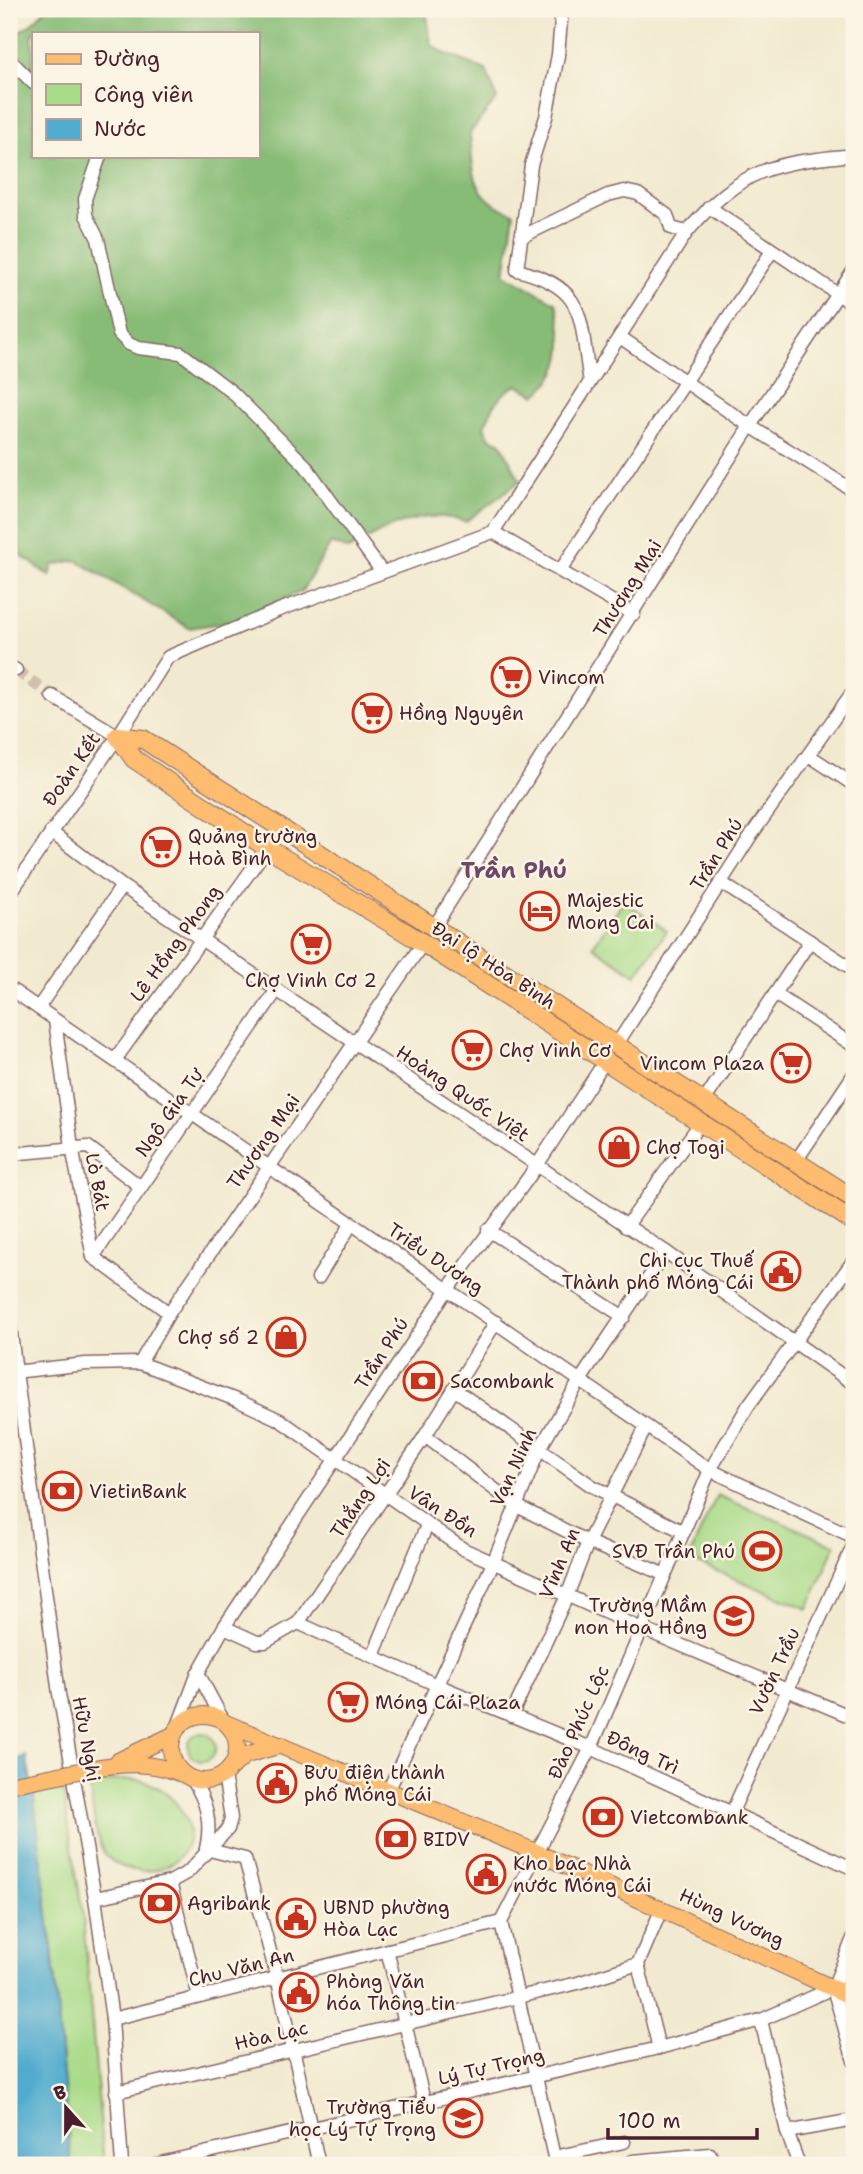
<svg xmlns="http://www.w3.org/2000/svg" width="863" height="2174" font-family="'Shantell Sans',sans-serif">
<rect width="100%" height="100%" fill="#fcf5e5"/>
<filter id="ink" filterUnits="userSpaceOnUse"><feTurbulence type="fractalNoise" baseFrequency=".0143" numOctaves="2"/><feDisplacementMap in="SourceGraphic" scale="14" xChannelSelector="R" yChannelSelector="G"/><feConvolveMatrix kernelMatrix="1 2 1 2 8 2 1 2 1" color-interpolation-filters="sRGB"/></filter>
<filter id="wash" filterUnits="userSpaceOnUse"><feTurbulence type="fractalNoise" baseFrequency=".00686" numOctaves="4" result="noise"/><feDisplacementMap in="SourceGraphic" scale="28" xChannelSelector="R" yChannelSelector="G"/><feGaussianBlur stdDeviation="1.57" result="paint"/><feColorMatrix in="noise" values="0 0 0 0 0 0 0 0 0 0 0 0 0 0 0 0 0 1.4 0 .05"/><feComposite in="paint" operator="in"/></filter>
<g filter="url(#wash)">
<rect width="100%" height="100%" fill="#f2ead0"/>
<g fill="#aadc8a" stroke="#7a7e5a" stroke-width="2">
<polygon points="624,901 667,931 636,975 593,946"/>
<polygon points="717,1495 835,1545 808,1609 688,1559"/>
<circle cx="202" cy="1747" r="14"/>
<path d="M118,1780C125,1780 133,1779 139,1780C167,1785 203,1824 183,1852C165,1879 115,1877 101,1847C93,1829 93,1803 89,1784Z"/>
<polygon points="62,1785 83,1916 104,2165 71,2165 52,1948 33,1790"/>
</g>
<path fill="#87bc76" stroke="#686e50" stroke-width="2" fill-rule="evenodd" d="M46,9H426L431,44L444,53L486,70L497,98L470,133C473,172 471,199 514,213L505,274L556,303C564,340 569,368 536,395L517,385C499,393 491,409 484,427L489,437L501,443L520,481L465,522C423,506 384,529 348,550L331,543L302,591L234,621L189,628L76,560L53,565L50,576L9,547V37L29,26ZM33,33H257V156H33Z"/>
<polygon fill="#51abce" stroke="#4e657c" stroke-width="2" points="9,1743 15,1760 26,1756 33,1790 52,1948 71,2165 9,2165"/>
</g>
<g filter="url(#ink)">
<g fill="none" stroke-linecap="round" stroke-linejoin="round">
<polyline stroke="#d0c1af" stroke-width="12" stroke-dasharray="12 6" stroke-linecap="butt" points="16,670 52,696"/>
<defs>
<g id="minor">
<path d="M562,9L558,55L546,117L531,165L517,270C589,288 579,319 590,382"/>
<polyline points="9,59 33,83"/>
<polyline points="100,156 85,199 86,215 98,239 119,334 129,344 138,348 181,353 232,392 305,465 382,572"/>
<polyline points="709,207 854,305"/>
<polyline points="521,237 608,195 624,191 638,194 667,215 671,228 687,232"/>
<polyline points="620,337 750,426 854,491"/>
<polyline points="493,532 634,614"/>
<polyline points="560,571 772,251"/>
<polyline points="9,666 16,670"/>
<polyline points="52,696 118,736"/>
<polyline points="810,756 854,785"/>
<polyline points="51,832 122,886 666,1252 854,1384"/>
<polyline points="723,884 854,970"/>
<path d="M9,895L118,736L168,657L279,610L493,532L687,232C743,167 772,163 854,155"/>
<polyline points="434,927 750,426 854,270"/>
<polyline points="9,988 710,1470 854,1537"/>
<polyline points="775,994 854,1046"/>
<polyline points="38,1008 122,886"/>
<polyline points="55,1020 72,1147 93,1257 169,1313"/>
<polyline points="617,1044 750,837 854,690"/>
<polyline points="115,1060 267,848"/>
<polyline points="704,1101 810,941"/>
<polyline points="9,1154 88,1147 141,1187"/>
<polyline points="796,1161 854,1074"/>
<polyline points="626,1227 701,1122"/>
<polyline points="488,1230 624,1317"/>
<polyline points="93,1257 277,990"/>
<polyline points="318,1278 352,1223"/>
<polyline points="9,1319 59,1694 95,1898 112,2019 122,2165"/>
<polyline points="140,1363 169,1313 423,943"/>
<polyline points="14,1372 86,1364 140,1363 239,1401 280,1420 463,1549 640,1628 854,1718"/>
<polyline points="454,1389 592,1486 684,1532"/>
<polyline points="425,1436 515,1505 588,1542 663,1574"/>
<polyline points="298,1623 437,1685 591,1748 854,1869"/>
<polyline points="224,1627 257,1642 265,1642 298,1623 425,1436 496,1322"/>
<polyline points="373,1656 427,1525"/>
<polyline points="198,1673 223,1720"/>
<polyline points="511,1716 567,1596 588,1542 646,1427"/>
<polyline points="178,1726 198,1673 224,1627 448,1289 536,1167 605,1061"/>
<path d="M192,1779C207,1802 212,1822 206,1849"/>
<polyline points="389,1789 493,1563 539,1450 579,1382 666,1252"/>
<polyline points="731,1814 854,1544"/>
<polyline points="206,1849 245,1859 277,1977 319,2165"/>
<polyline points="170,1882 199,1997"/>
<polyline points="95,1898 170,1882 188,1872 228,1829 231,1818 224,1775"/>
<polyline points="387,1950 424,2101"/>
<polyline points="638,1964 659,2048"/>
<polyline points="833,1988 854,2061"/>
<polyline points="833,1988 854,1936"/>
<polyline points="112,2019 501,1922"/>
<polyline points="761,2020 787,2132 799,2165"/>
<polyline points="116,2092 578,1983 638,1964 662,1908"/>
<polyline points="787,2132 854,2120"/>
<polyline points="624,2142 554,2157 501,1922 591,1748 710,1470 748,1406 854,1260"/>
<polyline points="152,2165 659,2048 761,2020 833,1988"/>
<polyline points="624,2165 633,2161 710,2154 715,2165"/>
</g>
<g id="major">
<circle cx="204" cy="1748" r="33"/>
<polyline points="228,1724 538,1853 854,1998"/>
<polyline points="118,1761 173,1735"/>
<polyline points="233,1766 246,1755 281,1745"/>
<path d="M89,1769C120,1763 152,1761 182,1774"/>
</g>
<g id="highway">
<polyline points="118,736 134,759 267,848 423,943 854,1222"/>
<polyline points="118,736 143,739 854,1199"/>
</g>
</defs>
<use href="#minor" stroke="#856665" stroke-width="15"/>
<use href="#major" stroke="#856665" stroke-width="18"/>
<use href="#highway" stroke="#856665" stroke-width="20"/>
<use href="#minor" stroke="#fff" stroke-width="12"/>
<use href="#major" stroke="#fdbc70" stroke-width="16"/>
<use href="#highway" stroke="#fdbc70" stroke-width="18"/>
<defs>
<polyline id="major-bridge" points="9,1785 89,1769"/>
</defs>
<use href="#major-bridge" stroke="#856665" stroke-width="18" stroke-linecap="butt"/>
<use href="#major-bridge" stroke="#fdbc70" stroke-width="16"/>
</g>
</g>
<defs>
<symbol id="supermarket-ring" viewBox="-11 -11 22 22"><circle r="9.5" fill="#fcf5e5" stroke="#c8321e" stroke-width="1.5"/><path d="M-6-5.5h2.5l.6 2H6L4.5 2H-2.5L-4.4-4H-6ZM-1.5 3.2a1.3 1.3 0 1 0 .1 0ZM3 3.2a1.3 1.3 0 1 0 .1 0Z" fill="#c8321e"/></symbol>
<symbol id="hotel-ring" viewBox="-11 -11 22 22"><circle r="9.5" fill="#fcf5e5" stroke="#c8321e" stroke-width="1.5"/><path d="M-6-4.5h1.5V1H6V5H4.5V3h-9V5H-6ZM-4 0a1.8 1.8 0 1 1 3.6 0ZM.5 0V-2.5h3Q6-2.5 6 0Z" fill="#c8321e"/></symbol>
<symbol id="shop-ring" viewBox="-11 -11 22 22"><circle r="9.5" fill="#fcf5e5" stroke="#c8321e" stroke-width="1.5"/><path d="M-5-2.5h2.3a2.7 3.5 0 0 1 5.4 0H5L5.5 6h-11ZM-1.5-2.5h3a1.5 2.3 0 0 0-3 0Z" fill="#c8321e"/></symbol>
<symbol id="civic-ring" viewBox="-11 -11 22 22"><circle r="9.5" fill="#fcf5e5" stroke="#c8321e" stroke-width="1.5"/><path d="M-.6-6.5H3V-4.5H.6V-3L4-1V1h2V6H-6V1h2V-1L-.6-3ZM-1.2 2.5V6h2.4V2.5Z" fill="#c8321e"/></symbol>
<symbol id="bank-ring" viewBox="-11 -11 22 22"><circle r="9.5" fill="#fcf5e5" stroke="#c8321e" stroke-width="1.5"/><path d="M-6-4H6V4H-6ZM0-2.3a2.3 2.3 0 1 0 0 4.6a2.3 2.3 0 1 0 0-4.6Z" fill="#c8321e"/></symbol>
<symbol id="stadium-ring" viewBox="-11 -11 22 22"><circle r="9.5" fill="#fcf5e5" stroke="#c8321e" stroke-width="1.5"/><path d="M0-5a6.5 5 0 1 0 0 10a6.5 5 0 1 0 0-10ZM-3.5-1.8h7v3.6h-7Z" fill="#c8321e"/></symbol>
<symbol id="school-ring" viewBox="-11 -11 22 22"><circle r="9.5" fill="#fcf5e5" stroke="#c8321e" stroke-width="1.5"/><path d="M0-5L7-2L0 1L-7-2ZM-4 1L0 2.5L4 1V4Q0 6-4 4Z" fill="#c8321e"/></symbol>
</defs>
<g fill-rule="evenodd">
<use href="#supermarket-ring" x="489" y="655" width="44" height="44"/>
<use href="#supermarket-ring" x="350" y="691" width="44" height="44"/>
<use href="#supermarket-ring" x="139" y="825" width="44" height="44"/>
<use href="#hotel-ring" x="518" y="889" width="44" height="44"/>
<use href="#supermarket-ring" x="289" y="922" width="44" height="44"/>
<use href="#supermarket-ring" x="450" y="1028" width="44" height="44"/>
<use href="#supermarket-ring" x="769" y="1041" width="44" height="44"/>
<use href="#shop-ring" x="597" y="1125" width="44" height="44"/>
<use href="#civic-ring" x="759" y="1249" width="44" height="44"/>
<use href="#shop-ring" x="264" y="1315" width="44" height="44"/>
<use href="#bank-ring" x="401" y="1359" width="44" height="44"/>
<use href="#bank-ring" x="40" y="1469" width="44" height="44"/>
<use href="#stadium-ring" x="740" y="1529" width="44" height="44"/>
<use href="#school-ring" x="712" y="1594" width="44" height="44"/>
<use href="#supermarket-ring" x="326" y="1680" width="44" height="44"/>
<use href="#civic-ring" x="255" y="1761" width="44" height="44"/>
<use href="#bank-ring" x="581" y="1795" width="44" height="44"/>
<use href="#bank-ring" x="374" y="1817" width="44" height="44"/>
<use href="#civic-ring" x="464" y="1852" width="44" height="44"/>
<use href="#bank-ring" x="138" y="1881" width="44" height="44"/>
<use href="#civic-ring" x="274" y="1896" width="44" height="44"/>
<use href="#civic-ring" x="277" y="1970" width="44" height="44"/>
<use href="#school-ring" x="441" y="2096" width="44" height="44"/>
</g>
<g text-anchor="middle" stroke-width="5" stroke-linejoin="round" paint-order="stroke">
<g font-size="19" fill="#4a1f2b" stroke="#fcf5e5">
<text transform="translate(627 588) rotate(-58)" y="7">Thương Mại</text>
<text transform="translate(71 769) rotate(-55)" y="7">Đoàn Kết</text>
<text transform="translate(716 854) rotate(-58)" y="7">Trần Phú</text>
<text transform="translate(175 943) rotate(-54)" y="7">Lê Hồng Phong</text>
<text transform="translate(494 965) rotate(33)" y="7">Đại lộ Hòa Bình</text>
<text transform="translate(463 1093) rotate(34)" y="7">Hoàng Quốc Việt</text>
<text transform="translate(169 1112) rotate(-55)" y="7">Ngô Gia Tự</text>
<text transform="translate(263 1141) rotate(-55)" y="7">Thương Mại</text>
<text transform="translate(98 1182) rotate(79)" y="7">Lò Bát</text>
<text transform="translate(436 1258) rotate(34)" y="7">Triều Dương</text>
<text transform="translate(381 1353) rotate(-57)" y="7">Trần Phú</text>
<text transform="translate(513 1467) rotate(-65)" y="7">Vạn Ninh</text>
<text transform="translate(360 1498) rotate(-56)" y="7">Thắng Lợi</text>
<text transform="translate(443 1511) rotate(33)" y="7">Vân Đồn</text>
<text transform="translate(559 1563) rotate(-67)" y="7">Vĩnh An</text>
<text transform="translate(774 1671) rotate(-65)" y="7">Vườn Trầu</text>
<text transform="translate(578 1722) rotate(-66)" y="7">Đào Phúc Lộc</text>
<text transform="translate(87 1739) rotate(80)" y="7">Hữu Nghị</text>
<text transform="translate(643 1752) rotate(25)" y="7">Đông Trì</text>
<text transform="translate(732 1917) rotate(25)" y="7">Hùng Vương</text>
<text transform="translate(241 1967) rotate(-14)" y="7">Chu Văn An</text>
<text transform="translate(271 2035) rotate(-13)" y="7">Hòa Lạc</text>
<text transform="translate(491 2066) rotate(-13)" y="7">Lý Tự Trọng</text>
</g>
<g font-size="19" fill="#4a1f2b" stroke="#fcf5e5" text-anchor="start">
<text x="538" y="684">Vincom</text>
<text x="399" y="720">Hồng Nguyên</text>
<text x="188" y="843">Quảng trường<tspan x="188" dy="22">Hoà Bình</tspan></text>
<text x="567" y="907">Majestic<tspan x="567" dy="22">Mong Cai</tspan></text>
<text x="311" y="987" text-anchor="middle">Chợ Vinh Cơ 2</text>
<text x="499" y="1057">Chợ Vinh Cơ</text>
<text x="764" y="1070" text-anchor="end">Vincom Plaza</text>
<text x="646" y="1154">Chợ Togi</text>
<text x="754" y="1267" text-anchor="end">Chi cục Thuế<tspan x="754" dy="22">Thành phố Móng Cái</tspan></text>
<text x="259" y="1344" text-anchor="end">Chợ số 2</text>
<text x="450" y="1388">Sacombank</text>
<text x="89" y="1498">VietinBank</text>
<text x="735" y="1558" text-anchor="end">SVĐ Trần Phú</text>
<text x="707" y="1612" text-anchor="end">Trường Mầm<tspan x="707" dy="22">non Hoa Hồng</tspan></text>
<text x="375" y="1709">Móng Cái Plaza</text>
<text x="304" y="1779">Bưu điện thành<tspan x="304" dy="22">phố Móng Cái</tspan></text>
<text x="630" y="1824">Vietcombank</text>
<text x="423" y="1846">BIDV</text>
<text x="513" y="1870">Kho bạc Nhà<tspan x="513" dy="22">nước Móng Cái</tspan></text>
<text x="187" y="1910">Agribank</text>
<text x="323" y="1914">UBND phường<tspan x="323" dy="22">Hòa Lạc</tspan></text>
<text x="326" y="1988">Phòng Văn<tspan x="326" dy="22">hóa Thông tin</tspan></text>
<text x="436" y="2114" text-anchor="end">Trường Tiểu<tspan x="436" dy="22">học Lý Tự Trọng</tspan></text>
</g>
<g font-size="23" font-weight="bold" fill="#6f4869" stroke="#fcf5e5">
<text x="514" y="878">Trần Phú</text>
</g>
</g>
<rect width="863" height="2174" fill="none" stroke="#fcf5e5" stroke-width="35"/>
<rect x="32" y="32" width="228" height="126" fill="#fcf5e5" stroke="#b59f9b" stroke-width="2"/>
<rect x="46" y="54" width="35" height="10" fill="#fdbc70" stroke="#b59f9b" stroke-width="2"/>
<text x="94" y="66" font-size="21" fill="#4a1f2b">Đường</text>
<rect x="46" y="84" width="35" height="21" fill="#aadc8a" stroke="#b59f9b" stroke-width="2"/>
<text x="94" y="102" font-size="21" fill="#4a1f2b">Công viên</text>
<rect x="46" y="119" width="35" height="21" fill="#51abce" stroke="#b59f9b" stroke-width="2"/>
<text x="94" y="136" font-size="21" fill="#4a1f2b">Nước</text>
<g transform="translate(66 2108) rotate(339)" stroke="#fcf5e5" stroke-width="5" paint-order="stroke">
<path d="M0-5L12 26L0 18L-12 26Z" fill="#4a1f2b"/>
<text y="-10" font-size="19" font-weight="bold" text-anchor="middle" fill="#4a1f2b">B</text>
</g>
<path d="M608 2128v10h149v-10" fill="none" stroke="#4a1f2b" stroke-width="3.5"/>
<text x="618" y="2128" font-size="21" fill="#4a1f2b" stroke="#fcf5e5" stroke-width="5" paint-order="stroke">100 m</text>
</svg>
